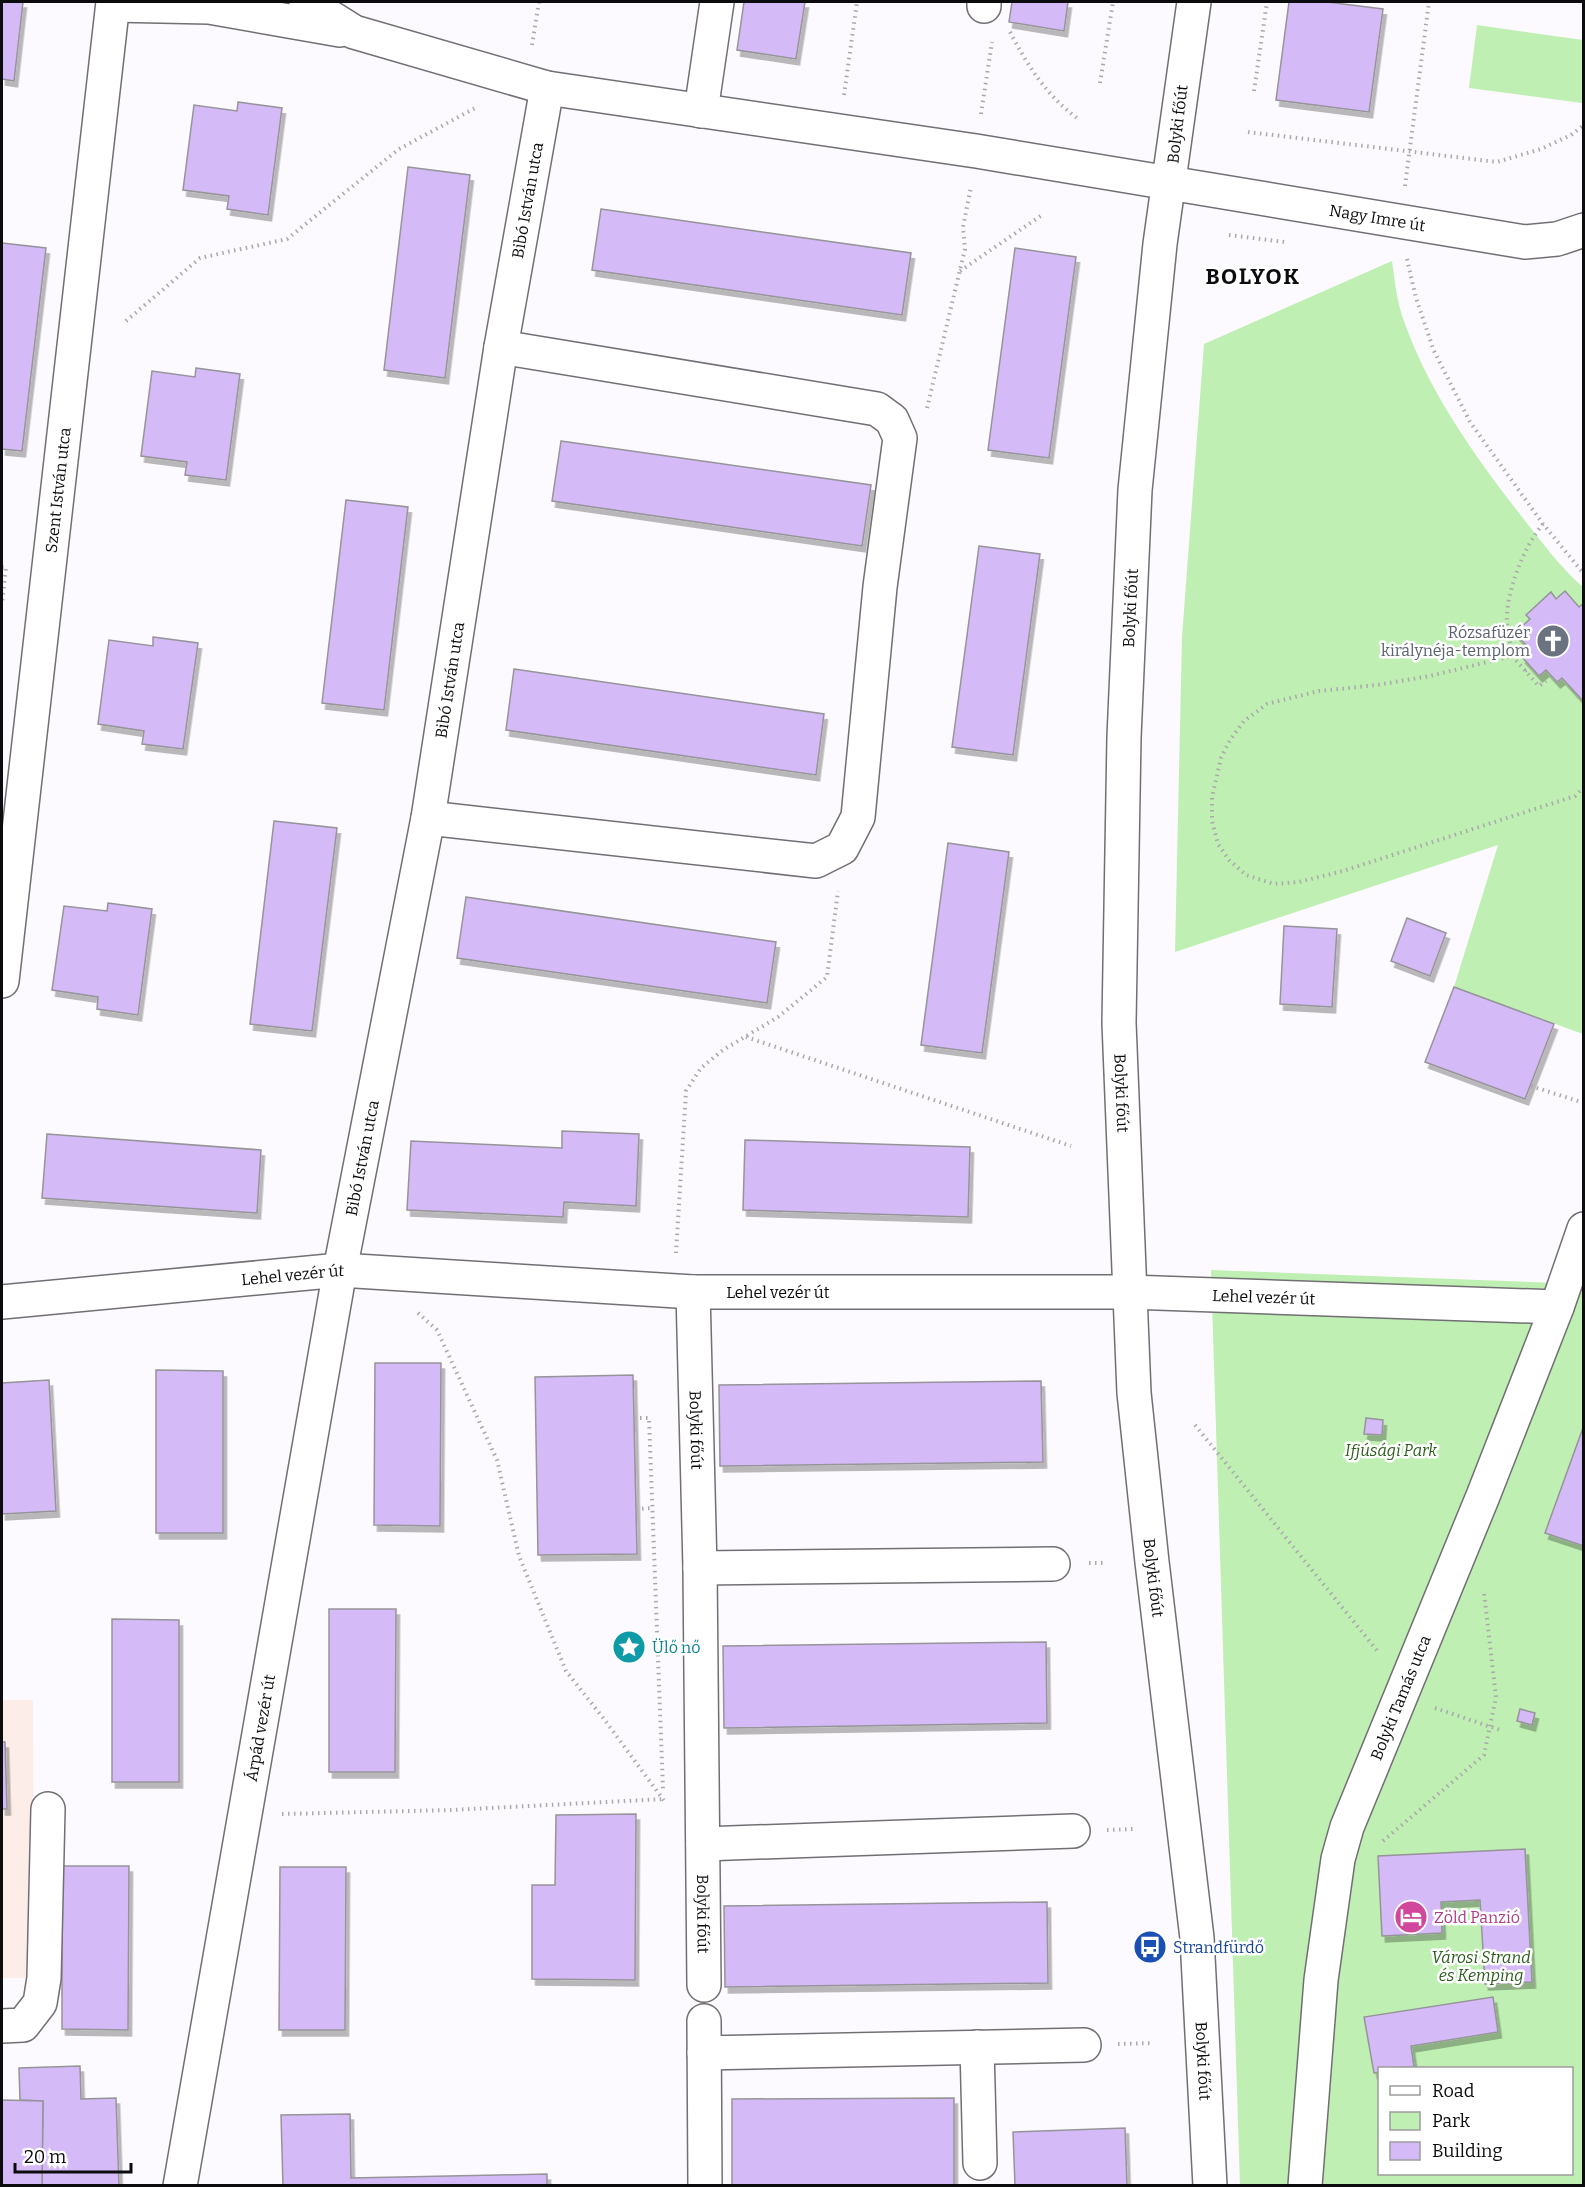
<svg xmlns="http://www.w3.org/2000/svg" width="1585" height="2187" font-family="Bitter,serif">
<defs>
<filter id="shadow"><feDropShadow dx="3.5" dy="6" stdDeviation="0" flood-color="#0004"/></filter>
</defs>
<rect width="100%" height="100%" fill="#fcfafe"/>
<polygon fill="#fdede9" points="2,1700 33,1700 34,1978 2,1978"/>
<g fill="#bfefb2" fill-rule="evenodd">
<polygon points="1477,25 1583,40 1582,103 1469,88"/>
<path d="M1392,261C1395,282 1397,304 1405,324C1431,396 1479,462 1526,522C1544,545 1562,569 1583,587V1034L1454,987L1498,845L1175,952L1182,637L1204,344Z"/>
<path d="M1211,1270L1583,1284V2185H1240ZM1380,2068H1572V2174H1380Z"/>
</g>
<g fill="#d4bbf7" stroke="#969499" stroke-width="1.5" filter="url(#shadow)">
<polygon points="2,2 23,2 14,81 2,79"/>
<polygon points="744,2 805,2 796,59 737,50"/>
<polygon points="1012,2 1068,2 1064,31 1009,22"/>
<polygon points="1289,2 1327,2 1383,9 1369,112 1276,100"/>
<polygon points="238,102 282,108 268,215 227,209 229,196 183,190 194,105 237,111"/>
<polygon points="408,167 470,175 445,378 384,370"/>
<polygon points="601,209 911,253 902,315 592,270"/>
<polygon points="2,243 46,248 22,451 2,449"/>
<polygon points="1015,248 1076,257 1049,458 988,450"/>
<polygon points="196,368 240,374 226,480 185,475 187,462 141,456 152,371 195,377"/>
<polygon points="561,441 871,485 862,546 552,501"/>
<polygon points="346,500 408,507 384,710 322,703"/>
<polygon points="979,546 1040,554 1013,755 952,747"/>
<polygon points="1565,591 1579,607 1584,603 1584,702 1562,678 1557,682 1546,670 1539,676 1522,657 1530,649 1515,633 1530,619 1526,615 1551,592 1556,599"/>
<polygon points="153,637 198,643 183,749 142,744 144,731 98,724 109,640 153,646"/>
<polygon points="514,669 824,714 816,775 506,730"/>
<polygon points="274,821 337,828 312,1031 250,1024"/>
<polygon points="948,843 1009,852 982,1053 921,1045"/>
<polygon points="466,897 776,942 767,1003 457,958"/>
<polygon points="108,903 152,909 138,1015 97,1009 98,997 52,990 64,906 107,911"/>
<polygon points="1407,918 1446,933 1430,976 1391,961"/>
<polygon points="1284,926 1337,929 1332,1007 1280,1004"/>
<polygon points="1454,987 1554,1024 1525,1099 1425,1062"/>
<polygon points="562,1131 639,1134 636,1206 564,1202 563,1217 407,1210 411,1141 562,1148"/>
<polygon points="47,1134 261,1150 257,1213 42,1198"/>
<polygon points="745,1140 970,1147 968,1217 743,1210"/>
<polygon points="375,1363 441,1363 440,1526 374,1525"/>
<polygon points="156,1370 223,1371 223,1533 156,1533"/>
<polygon points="633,1375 637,1554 538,1555 535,1377"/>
<polygon points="49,1380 56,1511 2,1514 2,1383"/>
<polygon points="1041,1381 1043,1462 720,1466 719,1385"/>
<polygon points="1366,1418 1383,1420 1382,1435 1364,1434"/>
<polygon points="1584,1425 1584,1546 1545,1533"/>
<polygon points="329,1609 396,1609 395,1772 329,1772"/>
<polygon points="112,1619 179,1620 179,1782 112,1782"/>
<polygon points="1046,1642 1047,1723 724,1728 723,1646"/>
<polygon points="1520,1709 1535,1713 1532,1725 1517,1721"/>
<polygon points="2,1742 5,1742 7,1809 2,1809"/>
<polygon points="636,1814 635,1980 532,1979 532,1885 555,1885 556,1815"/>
<polygon points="1525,1849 1532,1982 1485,1984 1480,1900 1441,1902 1442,1933 1382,1936 1378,1856"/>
<polygon points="62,1866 129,1866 128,2030 62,2029"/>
<polygon points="280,1867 346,1867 345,2030 279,2030"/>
<polygon points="1047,1902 1048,1983 725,1987 724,1906"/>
<polygon points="1493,1997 1498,2032 1411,2046 1414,2067 1380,2068 1380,2072 1374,2073 1364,2017"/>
<polygon points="80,2066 81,2099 116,2098 119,2186 42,2186 43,2101 20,2100 19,2068"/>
<polygon points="954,2098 954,2186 732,2186 732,2099"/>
<polygon points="2,2100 43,2101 42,2186 2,2186"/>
<polygon points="350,2114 351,2178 547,2174 547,2186 283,2186 281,2115"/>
<polygon points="1125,2128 1127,2186 1015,2186 1013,2132"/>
</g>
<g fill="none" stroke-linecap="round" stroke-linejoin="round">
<defs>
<g id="minor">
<path id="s1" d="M306,2L354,32L547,88L976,151L1525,242L1557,239L1584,230"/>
<polyline points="113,5 209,7 340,30"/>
<polyline points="984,6 984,2"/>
<polyline points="701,111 717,2"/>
<polyline points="428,818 816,861 842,848 858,817 880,587 900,438 892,420 877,409 501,347"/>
<path id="s2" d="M2,981L113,2"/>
<path id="s3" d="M693,1292L700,1568L704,1985"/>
<path id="s4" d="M2,1302L340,1270L693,1292H1129L1557,1307"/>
<polyline points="700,1568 1053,1564"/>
<polyline points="703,1844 1073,1831"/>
<polyline points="704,2021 705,2186"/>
<polyline points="2,2026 23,2025 40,2003 44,1978 48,1809"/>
<polyline points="977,2047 980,2163"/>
<polyline points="704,2053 1084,2045"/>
<path id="s5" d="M180,2186L340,1270L428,818L501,347L547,88"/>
<path id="s6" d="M1305,2186L1321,1980L1338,1859L1347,1827L1483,1496L1557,1307L1584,1229"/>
</g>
<g id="major">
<path id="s7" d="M1194,2L1160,244L1135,490L1124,737L1119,1023L1134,1393L1152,1562L1197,1938L1210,2186"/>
</g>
</defs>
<use href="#minor" stroke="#716f73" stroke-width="36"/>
<use href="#major" stroke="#716f73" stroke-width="36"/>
<g stroke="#aaa8ab" stroke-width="4" stroke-dasharray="1.5 4.5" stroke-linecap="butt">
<path d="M1010,32C1028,66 1046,95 1077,118"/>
<polyline points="532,45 539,2"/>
<polyline points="1100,83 1113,2"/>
<polyline points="1254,91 1267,2"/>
<polyline points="844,95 857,2"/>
<polyline points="981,114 992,42"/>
<polyline points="1248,132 1497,162 1541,149 1571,135 1584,125"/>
<polyline points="1405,186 1429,2"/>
<polyline points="1229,235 1285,242"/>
<polyline points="1407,259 1416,298 1434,351 1470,422 1543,524 1584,574"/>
<polyline points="960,271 1042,215"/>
<polyline points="126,321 200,258 287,239 399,149 477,107"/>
<polyline points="927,408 965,249 963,227 971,187"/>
<path d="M1543,524C1524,546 1505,594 1507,623C1508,634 1511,645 1512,656L1430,676L1377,685L1319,691L1267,704L1244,721L1230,740L1221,758L1212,797V821L1218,844L1229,860L1246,875L1274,884L1299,882L1343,871L1575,796L1584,787"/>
<polyline points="2,567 6,567 2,602"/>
<polyline points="1512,656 1539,686 1546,681"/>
<polyline points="1525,671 1530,667"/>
<polyline points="746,1037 1071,1146"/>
<polyline points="1531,1086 1584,1103"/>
<polyline points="676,1253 686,1091 701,1068 723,1050 778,1017 827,977 838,891"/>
<polyline points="418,1313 437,1330 497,1460 519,1556 566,1671 604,1719 665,1802"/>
<polyline points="634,1418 649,1418 663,1790"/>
<polyline points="1195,1425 1379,1653"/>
<polyline points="636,1509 653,1508"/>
<polyline points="1089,1563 1107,1563"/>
<polyline points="1435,1708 1503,1731"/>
<polyline points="282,1814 451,1810 664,1799"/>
<polyline points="1107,1830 1133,1829"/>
<polyline points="1383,1841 1484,1755 1496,1697 1484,1593"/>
<polyline points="1118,2044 1154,2043"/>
</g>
<use href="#minor" stroke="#fff" stroke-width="33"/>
<use href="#major" stroke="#fff" stroke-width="33"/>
</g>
<defs>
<symbol id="church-disc" viewBox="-11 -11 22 22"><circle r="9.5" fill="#6b7280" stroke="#fff"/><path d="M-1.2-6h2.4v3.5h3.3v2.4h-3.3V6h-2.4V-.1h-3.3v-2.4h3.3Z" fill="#fff"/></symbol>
<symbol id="sight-disc" viewBox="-11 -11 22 22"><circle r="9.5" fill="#0f9aa8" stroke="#fff"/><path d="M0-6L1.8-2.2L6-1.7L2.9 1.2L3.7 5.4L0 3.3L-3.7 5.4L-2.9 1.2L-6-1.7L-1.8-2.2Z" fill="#fff"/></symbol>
<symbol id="hotel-disc" viewBox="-11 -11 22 22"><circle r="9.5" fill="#d1479c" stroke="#fff"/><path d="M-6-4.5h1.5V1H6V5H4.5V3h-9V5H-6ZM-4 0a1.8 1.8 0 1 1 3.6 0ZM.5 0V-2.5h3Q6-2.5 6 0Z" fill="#fff"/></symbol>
<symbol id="bus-disc" viewBox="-11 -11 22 22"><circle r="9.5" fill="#1a4fb4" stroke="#fff"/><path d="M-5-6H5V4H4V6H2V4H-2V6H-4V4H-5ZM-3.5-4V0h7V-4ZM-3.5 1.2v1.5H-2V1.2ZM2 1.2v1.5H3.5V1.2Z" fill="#fff"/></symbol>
</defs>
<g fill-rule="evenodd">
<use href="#church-disc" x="1534" y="622" width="38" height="38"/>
<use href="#sight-disc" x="610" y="1628" width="38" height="38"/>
<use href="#hotel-disc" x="1392" y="1898" width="38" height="38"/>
<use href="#bus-disc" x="1131" y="1928" width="38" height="38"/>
</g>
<g text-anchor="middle" stroke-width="5" stroke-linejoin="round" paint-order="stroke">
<g font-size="16" fill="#0c0b0d" stroke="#fff">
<text transform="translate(1177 124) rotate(-83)" y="6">Bolyki főút</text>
<text dy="6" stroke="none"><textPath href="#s5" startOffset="2016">Bibó István utca</textPath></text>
<text dy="6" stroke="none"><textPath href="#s1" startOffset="1098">Nagy Imre út</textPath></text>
<text dy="6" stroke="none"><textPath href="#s2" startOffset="494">Szent István utca</textPath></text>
<text transform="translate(1130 608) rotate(-87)" y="6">Bolyki főút</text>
<text dy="6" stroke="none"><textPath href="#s5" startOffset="1530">Bibó István utca</textPath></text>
<text dy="6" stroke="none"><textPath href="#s7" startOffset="1095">Bolyki főút</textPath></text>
<text dy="6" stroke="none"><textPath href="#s5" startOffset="1044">Bibó István utca</textPath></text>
<text dy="6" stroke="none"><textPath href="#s4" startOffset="292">Lehel vezér út</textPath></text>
<text dy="6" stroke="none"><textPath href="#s4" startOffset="778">Lehel vezér út</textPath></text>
<text dy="6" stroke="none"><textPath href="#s4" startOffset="1264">Lehel vezér út</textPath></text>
<text dy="6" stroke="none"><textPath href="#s3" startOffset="138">Bolyki főút</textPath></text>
<text dy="6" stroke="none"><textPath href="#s7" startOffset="1581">Bolyki főút</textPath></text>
<text dy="6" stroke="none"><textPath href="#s6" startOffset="502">Bolyki Tamás utca</textPath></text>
<text dy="6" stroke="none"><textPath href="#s5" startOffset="465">Árpád vezér út</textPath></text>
<text dy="6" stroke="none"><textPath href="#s3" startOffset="622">Bolyki főút</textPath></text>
<text dy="6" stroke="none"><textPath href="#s7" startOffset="2067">Bolyki főút</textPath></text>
</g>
<g font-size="16" fill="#5b616d" stroke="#fff" text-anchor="end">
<text x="1530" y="638">Rózsafüzér<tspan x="1530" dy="18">királynéja-templom</tspan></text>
</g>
<g font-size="16" font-style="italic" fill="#2b5c1b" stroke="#fff">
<text x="1391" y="1456">Ifjúsági Park</text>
<text x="1481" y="1963">Városi Strand<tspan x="1481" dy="18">és Kemping</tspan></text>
</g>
<g font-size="16" fill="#0d838f" stroke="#fff" text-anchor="start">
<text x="652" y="1653">Ülő nő</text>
</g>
<g font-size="16" fill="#b23c85" stroke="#fff" text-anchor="start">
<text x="1434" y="1923">Zöld Panzió</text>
</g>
<g font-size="16" fill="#164399" stroke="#fff" text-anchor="start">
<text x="1173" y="1953">Strandfürdő</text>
</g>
<g font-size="22" font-weight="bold" letter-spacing="1.5" fill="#0c0b0d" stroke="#fff">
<text x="1253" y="284">BOLYOK</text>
</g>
</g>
<rect width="1585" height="2187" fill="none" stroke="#0c0b0d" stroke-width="6"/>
<rect x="1378" y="2067" width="195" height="108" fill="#ffffff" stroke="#9e9d9e" stroke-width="1.5"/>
<rect x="1390" y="2086" width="30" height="9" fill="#ffffff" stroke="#9e9d9e" stroke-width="1.5"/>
<text x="1432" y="2097" font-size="18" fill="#0c0b0d">Road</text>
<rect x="1390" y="2112" width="30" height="18" fill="#bfefb2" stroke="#9e9d9e" stroke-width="1.5"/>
<text x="1432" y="2127" font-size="18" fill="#0c0b0d">Park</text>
<rect x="1390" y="2142" width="30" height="18" fill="#d4bbf7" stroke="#9e9d9e" stroke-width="1.5"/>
<text x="1432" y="2157" font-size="18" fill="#0c0b0d">Building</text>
<path d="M15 2163v9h116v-9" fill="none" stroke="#0c0b0d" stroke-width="3"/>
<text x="24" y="2163" font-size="18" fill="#0c0b0d" stroke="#ffffff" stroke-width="4.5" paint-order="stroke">20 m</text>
</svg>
